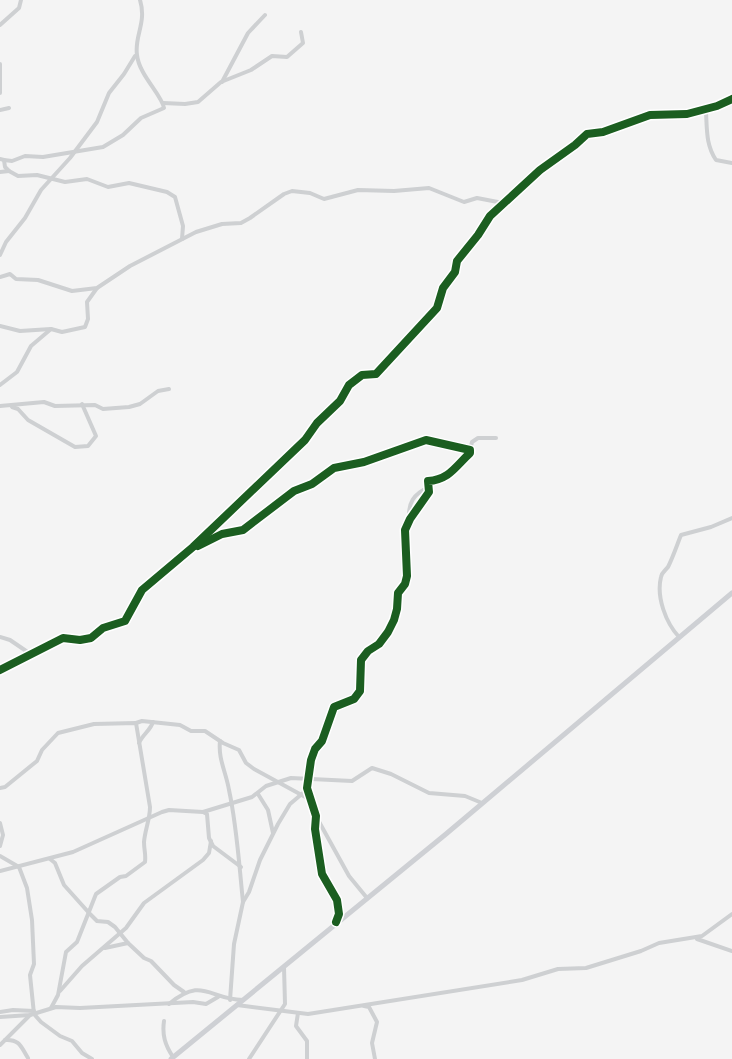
<svg xmlns="http://www.w3.org/2000/svg" width="732" height="1059" font-family="'Varela Round',sans-serif">
<rect width="100%" height="100%" fill="#f4f4f4"/>
<g fill="none" stroke-linecap="round" stroke-linejoin="round">
<g stroke="#ced0d2" stroke-width="4">
<polyline points="0,25 19,8 21,0"/>
<polyline points="0,64 0,93"/>
<polyline points="222,82 248,33 265,15"/>
<polyline points="163,103 185,104 198,102 221,82 251,70 272,56 287,57 303,43 301,32"/>
<path d="M701,109L706,112C707,130 706,145 716,160L732,163"/>
<polyline points="0,110 9,108"/>
<polyline points="0,159 4,160 5,167 9,171 18,176 37,175 65,182 87,179 108,187 129,183 167,192 175,197 183,226 182,239"/>
<path d="M4,160L12,161L25,156L43,157L103,147L123,135L141,118L164,108C162,95 139,75 137,55C134,36 147,23 140,0"/>
<polyline points="0,172 9,171"/>
<polyline points="0,255 6,242 25,218 41,190 70,158 97,122 109,93 124,74 135,56"/>
<polyline points="0,277 10,274 16,279 38,280 72,291 97,288 130,266 196,232 222,224 241,223 250,218 284,194 292,191 310,193 324,199 358,190 394,191 429,188 464,202 477,198 503,203"/>
<polyline points="0,326 20,331 51,329 62,332 85,327 88,319 87,302 97,288"/>
<polyline points="0,385 17,372 31,346 51,329"/>
<polyline points="0,406 44,402 55,406 95,405 103,409 129,407 140,404 158,391 169,389"/>
<polyline points="12,407 18,409 28,420 75,447 88,446 96,436 82,404"/>
<polyline points="470,450 472,442 478,438 496,438"/>
<path d="M409,520C408,503 413,494 429,487"/>
<path d="M193,547L202,545L222,534L243,530L294,491L312,484L334,468L364,462L426,440L470,450V453C456,466 449,480 428,481L429,492L410,519L405,530L407,576L405,584L398,593L397,609L394,620L388,632L379,644L368,651L361,660L360,691L354,699L334,707L322,741L315,749L311,760L307,788L316,816L315,829L322,874L337,900L339,914L336,922"/>
<polyline points="0,637 10,640 32,655"/>
<path d="M679,637C666,623 656,597 661,577C662,572 665,571 668,567C673,557 677,545 681,535L711,527L732,518"/>
<polyline points="0,670 63,638 80,640 91,638 103,628 125,621 142,590 193,547 305,440 317,423 340,401 349,385 362,375 376,374 437,308 443,288 455,272 457,261 478,235 490,216 540,170 575,145 587,134 603,132 650,115 687,114 717,106 732,99"/>
<polyline points="136,723 142,721 180,725 191,731 205,731 223,743 239,750 246,763 254,769 309,799"/>
<path d="M220,741C218,759 226,772 229,790C237,827 239,864 243,902"/>
<path d="M139,743C143,734 150,731 153,722"/>
<path d="M0,788L5,787L37,761L42,750L58,733L94,724L136,723L150,807C150,819 145,830 144,842C144,850 146,854 145,862L126,876L120,877L96,894L77,942L66,952L58,995L51,1008"/>
<polyline points="258,794 268,810 273,833"/>
<polyline points="203,812 207,814 209,838 213,846 241,867"/>
<polyline points="317,818 349,876 367,898"/>
<polyline points="0,823 3,835 0,846"/>
<polyline points="0,856 19,867"/>
<polyline points="50,859 55,863 64,885 90,914 97,921 108,922 115,927 128,943 144,958 151,961 174,985 184,992"/>
<polyline points="19,867 27,888 32,920 34,964 30,975 34,1014 41,1022 60,1036 72,1041 82,1053 92,1059"/>
<polyline points="0,871 73,852 162,812 169,810 203,812 252,797 266,786 291,778 352,781 372,768 391,774 429,793 465,796 482,803"/>
<polyline points="697,939 732,951"/>
<polyline points="105,948 128,943"/>
<polyline points="60,991 82,966 126,928 144,903 203,860 209,853 211,841"/>
<polyline points="230,1000 234,944 243,902 249,892 260,860 278,824 290,804 303,793"/>
<path d="M169,1004C203,976 208,999 243,1000"/>
<polyline points="237,1005 308,1014 522,980 558,969 586,968 641,951 659,943 702,936 732,914"/>
<polyline points="364,1006 369,1007 377,1022 372,1043 375,1059"/>
<polyline points="0,1012 13,1010 34,1011"/>
<polyline points="298,1013 296,1026 307,1041 307,1059"/>
<polyline points="0,1017 30,1015 56,1007 80,1008 193,1002 206,1004 218,997"/>
<path d="M164,1021C162,1035 165,1045 173,1057"/>
<path d="M5,1040C20,1039 21,1047 28,1058"/>
<polyline points="0,1045 30,1015"/>
<polyline points="249,1059 285,1004 284,967"/>
</g>
<polyline stroke="#ced0d4" stroke-width="5" points="171,1059 446,834 732,593"/>
<defs>
<g id="cycleway">
<path d="M198,546L222,534L243,530L294,491L312,484L334,468L364,462L426,440L470,450V453C456,466 449,480 428,481L429,492L410,519L405,530L407,576L405,584L398,593L397,609L394,620L388,632L379,644L368,651L361,660L360,691L354,699L334,707L322,741L315,749L311,760L307,788L316,816L315,829L322,874L337,900L339,914L336,922"/>
<polyline points="0,670 63,638 80,640 91,638 103,628 125,621 142,590 193,547 305,440 317,423 340,401 349,385 362,375 376,374 437,308 443,288 455,272 457,261 478,235 490,216 540,170 575,145 587,134 603,132 650,115 687,114 717,106 732,99"/>
</g>
</defs>
<use href="#cycleway" stroke="#fff" stroke-width="11"/>
<use href="#cycleway" stroke="#1b5e20" stroke-width="8"/>
</g>
</svg>
